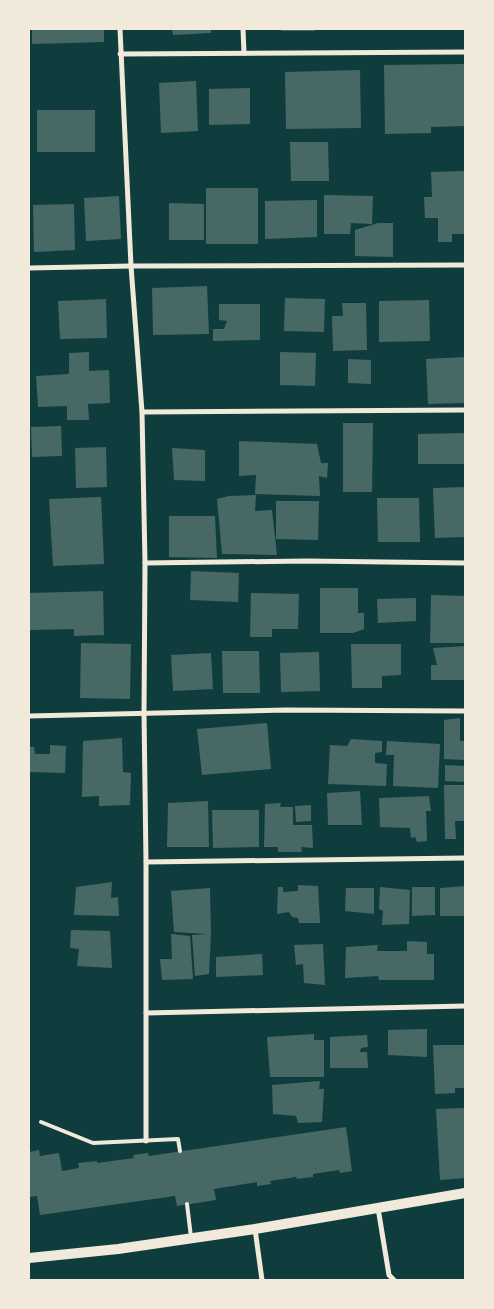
<svg xmlns="http://www.w3.org/2000/svg" width="494" height="1309" font-family="Poppins,sans-serif">
<rect width="100%" height="100%" fill="#0f3d3e"/>
<g fill="#486865">
<polygon points="32,29 104,29 104,42 32,44"/>
<polygon points="172,29 211,29 211,33 173,35"/>
<rect x="281" y="29" width="34" height="2"/>
<polygon points="465,64 465,126 431,127 431,133 385,134 384,65"/>
<polygon points="360,70 361,128 286,129 285,72"/>
<polygon points="196,81 198,131 161,133 159,83"/>
<polygon points="250,88 250,124 209,125 209,89"/>
<rect x="37" y="110" width="58" height="42"/>
<polygon points="290,142 328,142 329,181 291,181"/>
<polygon points="465,171 465,234 452,234 452,242 438,242 438,218 425,218 424,197 432,197 431,172"/>
<rect x="206" y="188" width="52" height="56"/>
<polygon points="324,195 373,196 372,224 351,223 350,234 324,234"/>
<polygon points="119,196 121,239 86,241 84,198"/>
<polygon points="317,200 317,237 265,239 265,201"/>
<polygon points="169,203 204,204 204,240 169,240"/>
<polygon points="74,204 75,250 34,252 33,205"/>
<polygon points="378,223 393,223 393,257 355,256 355,230"/>
<polygon points="207,286 209,334 153,335 152,288"/>
<polygon points="285,298 325,299 324,332 284,331"/>
<polygon points="106,299 107,338 60,339 58,301"/>
<polygon points="429,300 430,341 379,342 379,301"/>
<polygon points="342,303 366,303 367,350 333,351 332,316 343,316"/>
<polygon points="219,304 260,304 260,340 213,341 213,329 224,329 227,321 219,320"/>
<polygon points="89,352 89,371 109,370 110,403 88,404 89,420 67,420 67,406 38,407 36,376 69,374 69,353"/>
<polygon points="280,352 316,353 315,386 280,385"/>
<polygon points="465,357 465,403 428,404 426,359"/>
<polygon points="348,359 371,360 371,384 348,383"/>
<polygon points="343,423 373,423 372,492 343,492"/>
<polygon points="61,426 62,456 32,457 31,427"/>
<polygon points="465,433 465,464 418,464 418,434"/>
<polygon points="239,441 317,444 321,463 328,463 327,478 319,476 320,496 255,494 256,475 239,476"/>
<polygon points="106,447 107,487 76,488 75,448"/>
<polygon points="172,448 205,450 205,481 174,480"/>
<polygon points="465,487 465,537 435,538 433,488"/>
<polygon points="256,495 255,511 272,510 277,555 222,554 217,499 229,496"/>
<polygon points="101,497 104,564 53,566 49,499"/>
<polygon points="377,498 419,498 420,542 378,542"/>
<polygon points="276,501 319,501 318,540 276,539"/>
<polygon points="169,516 215,516 217,558 169,557"/>
<polygon points="191,571 239,573 238,602 190,600"/>
<polygon points="320,588 358,588 358,613 364,613 364,629 353,633 320,633"/>
<polygon points="103,591 104,635 74,636 74,629 30,630 29,593"/>
<polygon points="251,593 299,594 298,629 272,629 272,637 250,637"/>
<polygon points="431,595 465,596 465,643 430,643"/>
<polygon points="416,598 416,621 378,623 377,599"/>
<polygon points="81,643 131,644 130,699 80,698"/>
<polygon points="351,644 401,644 401,675 382,676 382,688 352,688"/>
<polygon points="465,646 465,680 431,680 431,665 437,665 433,648"/>
<polygon points="222,651 259,651 260,693 223,693"/>
<polygon points="319,652 320,691 281,692 280,653"/>
<polygon points="211,653 213,689 173,691 171,655"/>
<polygon points="460,718 460,741 465,741 465,760 444,759 444,720"/>
<polygon points="267,723 271,769 202,775 197,729"/>
<polygon points="122,738 123,772 131,773 130,805 99,806 99,796 82,797 83,741"/>
<polygon points="351,739 382,741 382,752 375,753 375,763 387,764 386,786 328,784 330,745 347,746"/>
<polygon points="387,741 440,744 438,788 393,786 394,755 386,755"/>
<polygon points="50,745 66,746 65,773 29,772 29,747 34,747 35,754 50,754"/>
<polygon points="445,765 465,766 465,782 445,781"/>
<polygon points="444,785 465,785 465,821 455,821 456,839 445,839"/>
<polygon points="360,791 362,825 328,825 327,793"/>
<polygon points="429,796 431,811 426,811 427,841 417,842 415,837 411,838 410,828 380,827 379,798"/>
<polygon points="208,801 209,847 167,847 168,803"/>
<polygon points="281,803 280,807 293,807 293,825 312,825 313,848 301,847 302,852 278,852 278,847 264,847 265,804"/>
<polygon points="311,805 311,821 296,822 295,806"/>
<polygon points="212,810 259,810 259,847 213,848"/>
<polygon points="112,882 111,898 118,897 119,916 74,915 76,887"/>
<polygon points="298,885 318,886 320,923 299,923 298,918 292,917 289,912 277,914 278,887 283,887 283,892 298,891"/>
<polygon points="465,886 465,916 440,916 440,888"/>
<polygon points="380,887 410,890 409,924 382,925 383,911 379,909"/>
<polygon points="412,887 435,887 435,915 412,916"/>
<polygon points="210,888 211,934 209,974 195,976 192,935 208,934 174,932 171,891"/>
<polygon points="346,888 374,888 374,914 345,911"/>
<polygon points="71,930 110,931 112,968 77,966 79,949 70,948"/>
<polygon points="171,934 190,936 193,979 162,980 160,959 172,959"/>
<polygon points="407,941 427,942 427,954 434,954 434,980 379,980 378,976 345,978 346,947 378,945 377,951 407,951"/>
<polygon points="323,944 325,985 304,983 303,964 296,965 294,945"/>
<polygon points="262,954 263,975 216,977 216,957"/>
<polygon points="427,1029 427,1057 388,1055 388,1030"/>
<polygon points="314,1034 314,1040 324,1040 324,1077 270,1077 267,1037"/>
<polygon points="367,1035 368,1047 361,1048 360,1052 367,1052 368,1068 330,1068 330,1037"/>
<polygon points="433,1045 465,1045 465,1088 455,1088 455,1093 435,1094"/>
<polygon points="320,1081 319,1089 324,1089 322,1122 298,1123 296,1116 273,1114 272,1085"/>
<polygon points="465,1108 465,1178 440,1180 436,1109"/>
<polygon points="346,1127 352,1171 340,1173 339,1170 313,1174 313,1177 297,1179 296,1177 270,1181 271,1184 257,1186 257,1182 214,1189 216,1200 177,1206 175,1196 40,1215 37,1196 29,1197 29,1152 39,1150 40,1156 59,1153 62,1171 79,1168 78,1163 97,1161 97,1163 134,1158 133,1155 148,1153 149,1156"/>
</g>
<g fill="none" stroke-linecap="round" stroke-linejoin="round">
<g stroke="#f1e9da" stroke-width="4">
<polyline points="41,1122 93,1143 178,1139 180,1151"/>
<polyline points="187,1204 191,1237"/>
</g>
<g stroke="#f1e9da" stroke-width="5">
<polyline points="120,29 131,266 142,412 145,563 144,713 146,862 146,1141"/>
<polyline points="243,29 244,53"/>
<polyline points="120,54 465,52"/>
<polyline points="29,268 131,266 465,265"/>
<polyline points="142,412 465,410"/>
<polyline points="145,563 306,561 465,563"/>
<polyline points="29,716 286,710 465,711"/>
<polyline points="146,862 465,858"/>
<polyline points="146,1013 465,1006"/>
<polyline points="378,1208 389,1275 394,1280"/>
<polyline points="255,1229 262,1280"/>
</g>
<polyline stroke="#f1e9da" stroke-width="10" points="29,1258 118,1249 255,1229 465,1193"/>
</g>
<rect width="494" height="1309" fill="none" stroke="#f1e9da" stroke-width="60"/>
</svg>
